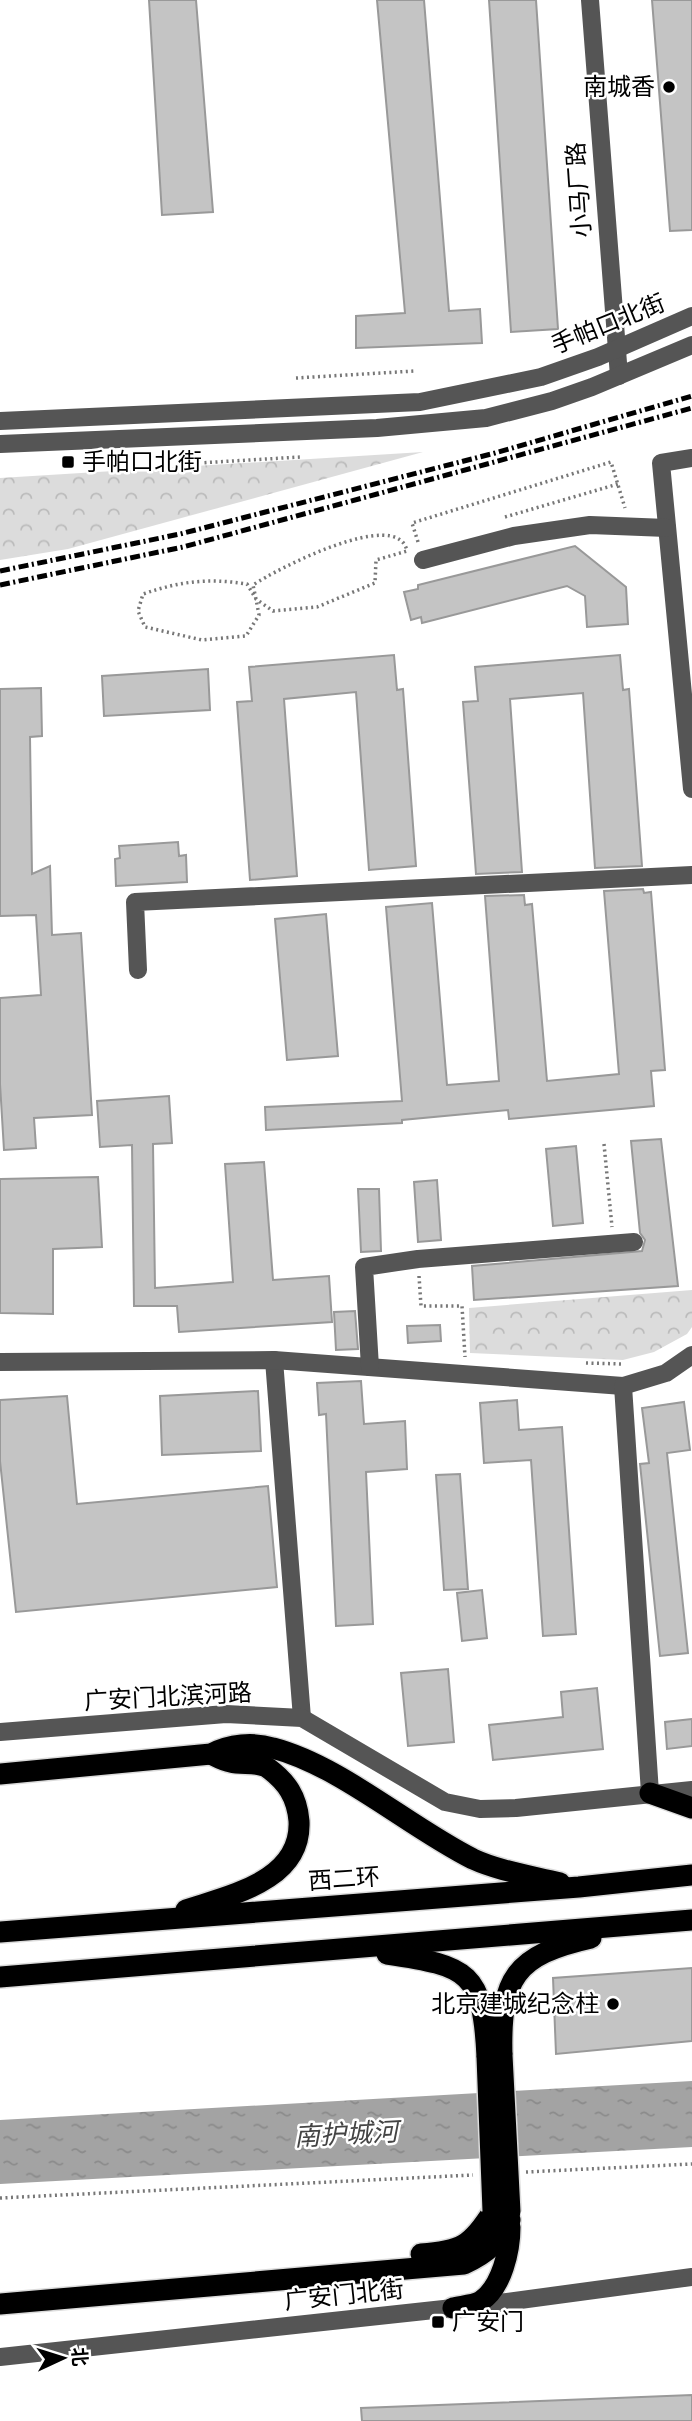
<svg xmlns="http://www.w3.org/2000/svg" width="692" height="2421" font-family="Signika,'Noto Sans SC',sans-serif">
<defs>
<pattern id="forest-crowns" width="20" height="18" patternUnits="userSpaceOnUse" patternTransform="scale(1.75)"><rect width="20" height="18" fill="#dcdcdc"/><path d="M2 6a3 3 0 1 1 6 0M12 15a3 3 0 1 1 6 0" fill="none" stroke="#bbb"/></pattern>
<pattern id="water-ripples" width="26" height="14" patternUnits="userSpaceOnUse" patternTransform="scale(1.75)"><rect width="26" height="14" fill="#a3a3a3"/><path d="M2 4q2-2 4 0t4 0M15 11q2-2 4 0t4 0" fill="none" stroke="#8b8b8b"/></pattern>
</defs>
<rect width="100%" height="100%" fill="#fff"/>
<g fill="url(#forest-crowns)">
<polygon points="423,452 68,549 0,560 0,478"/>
<polygon points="692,1290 692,1327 687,1334 654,1352 623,1360 470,1353 469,1308"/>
</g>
<polygon fill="url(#water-ripples)" points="692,2081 692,2147 0,2184 0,2120"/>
<g fill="#c4c4c4" stroke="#999" stroke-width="2">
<polygon points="149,0 196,0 213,212 162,215"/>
<polygon points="377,0 424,0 449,311 480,309 482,343 356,348 356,316 405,313"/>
<polygon points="489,0 536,0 558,329 511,332"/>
<polygon points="652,0 692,0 692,230 670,231"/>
<polygon points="575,546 626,587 628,624 587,627 585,596 567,586 422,623 421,617 411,620 404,592 418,589 418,585"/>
<polygon points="394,655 397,690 403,689 416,866 369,870 356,692 284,699 297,876 250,880 237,702 252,701 249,667"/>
<polygon points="620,655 623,690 629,689 642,866 595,868 583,693 510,699 522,872 476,874 463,702 478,701 475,667"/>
<polygon points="208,669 210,710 104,716 102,676"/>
<polygon points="41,688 42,736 30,737 32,874 50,866 52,935 81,933 92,1115 34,1118 36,1148 4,1150 0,1084 0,998 41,995 36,915 0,916 0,689"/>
<polygon points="178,842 179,856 186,855 187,882 116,886 115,859 120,858 119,846"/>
<polygon points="643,889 644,893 651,892 665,1070 651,1071 654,1106 509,1119 508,1110 402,1120 402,1123 266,1130 265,1107 402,1101 386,907 432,903 447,1085 499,1081 485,896 524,895 525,905 532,904 547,1081 619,1074 604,891"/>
<polygon points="326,914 338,1056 287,1060 275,919"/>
<polygon points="169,1096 172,1143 153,1144 155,1288 233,1282 225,1164 264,1162 273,1280 329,1276 332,1322 179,1332 177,1306 134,1306 132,1145 100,1147 97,1101"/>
<polygon points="661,1139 678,1286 474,1300 472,1266 642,1251 645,1240 640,1233 631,1141"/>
<polygon points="576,1146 583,1223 553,1226 546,1149"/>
<polygon points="98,1177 102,1247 53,1249 53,1314 0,1313 0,1179"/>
<polygon points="437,1180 441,1240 418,1242 414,1182"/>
<polygon points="358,1189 379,1189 381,1251 361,1252"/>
<polygon points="355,1311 358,1349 336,1350 334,1312"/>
<polygon points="440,1325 441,1341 408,1343 407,1326"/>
<polygon points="361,1381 364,1424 405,1421 407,1469 366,1472 373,1624 336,1626 326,1414 319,1415 317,1383"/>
<polygon points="258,1391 261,1451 162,1455 160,1396"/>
<polygon points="67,1396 77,1504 268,1486 277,1587 16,1612 0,1461 0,1400"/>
<polygon points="517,1400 519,1430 562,1427 576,1634 543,1636 531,1460 484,1463 480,1403"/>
<polygon points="684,1402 690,1450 667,1453 688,1653 660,1656 640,1464 649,1463 642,1408"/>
<polygon points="460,1474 468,1589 444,1590 436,1475"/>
<polygon points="482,1590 487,1638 462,1641 457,1593"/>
<polygon points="448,1669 454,1742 408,1746 401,1673"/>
<polygon points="597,1688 603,1749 493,1760 489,1725 563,1717 561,1692"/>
<polygon points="692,1719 692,1746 667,1749 665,1722"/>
<polygon points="692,1968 692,2041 556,2054 553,1978"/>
<polygon points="692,2395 692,2421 362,2421 361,2408"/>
</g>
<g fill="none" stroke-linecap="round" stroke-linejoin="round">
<defs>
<g id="highway">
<path d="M0,1774L211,1754C230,1744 253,1742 273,1748C341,1766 409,1827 473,1859C499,1871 532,1876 560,1883"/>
<polyline points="650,1793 692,1808"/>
<path d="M186,1910C230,1895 302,1881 299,1821C297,1797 287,1782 268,1768C258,1761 242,1765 231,1762C224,1761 217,1757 211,1754"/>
<polyline points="0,1932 579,1887 692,1875"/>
<path d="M387,1954C469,1966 483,1972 487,2057"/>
<polyline points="0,1977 692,1920"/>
<path d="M502,2055C500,1978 515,1955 591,1938"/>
<path d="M421,2254C461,2251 471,2246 493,2211"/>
<path d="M0,2304L464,2264C488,2253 498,2243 510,2220"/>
<path d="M453,2308C461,2306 475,2305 481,2301C502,2287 510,2250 510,2227"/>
</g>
</defs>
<use href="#highway" stroke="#dbdbdb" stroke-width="24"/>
<g stroke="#777" stroke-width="3.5" stroke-dasharray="2 3.5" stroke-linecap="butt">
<polyline points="296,378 415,371"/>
<polyline points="199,463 300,457"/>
<polyline points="505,517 618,484"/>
<polyline points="418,542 412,523 611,462 625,508"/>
<path d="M256,599L253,585C275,570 398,506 407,551L376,560L375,583L317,607L273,611L256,599L247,584C208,578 181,581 143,594L138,611L145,627L202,640L246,636L259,615L256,599"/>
<polyline points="604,1144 612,1227"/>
<polyline points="419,1276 421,1306 462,1306 465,1357"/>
<polyline points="586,1363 623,1364"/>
<polyline points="526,2172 692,2164"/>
<polyline points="0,2198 473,2175"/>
</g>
<g stroke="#555" stroke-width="18">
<polyline points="590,0 619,376"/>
<polyline points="0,421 420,402 541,377 598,357 692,316"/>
<polyline points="0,444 377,428 486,418 552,401 592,387 692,345"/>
<polyline points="692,458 661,463 692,789"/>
<polyline points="423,560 514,536 590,525 667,528"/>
<polyline points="138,970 135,902 692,875"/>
<polyline points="274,1360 302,1718"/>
<polyline points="0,1362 274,1360 623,1386"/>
<polyline points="370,1367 364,1267 418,1259 634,1242"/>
<polyline points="0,1732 226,1714 302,1718 445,1802 480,1809 516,1808 692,1790"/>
<polyline points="650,1793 623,1386 666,1373 692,1355"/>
<polyline points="0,2357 499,2303 692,2277"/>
</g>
<use href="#highway" stroke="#000" stroke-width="21"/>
<g stroke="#000" stroke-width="5" stroke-dasharray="10 3.5 2 3.5" stroke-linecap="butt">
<polyline points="0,571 180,534 495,453 692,396"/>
<polyline points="0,585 183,547 692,408"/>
</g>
<defs>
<g id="highway-bridge">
<polyline points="502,2055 510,2212"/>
<polyline points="487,2057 493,2211"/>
</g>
</defs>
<use href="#highway-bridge" stroke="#dbdbdb" stroke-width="24" stroke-linecap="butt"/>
<use href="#highway-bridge" stroke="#000" stroke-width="21"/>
</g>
<g fill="#000" stroke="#fff" stroke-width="2.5">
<circle cx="669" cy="87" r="7"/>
<rect x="61" y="455" width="14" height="14" rx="3.5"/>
<circle cx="613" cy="2004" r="7"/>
<rect x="431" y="2315" width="14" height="14" rx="3.5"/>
</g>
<g text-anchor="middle" stroke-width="5" stroke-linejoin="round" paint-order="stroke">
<g font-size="24" fill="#000" stroke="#fff" text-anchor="end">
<text x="655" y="95">南城香</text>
<text x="82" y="470" text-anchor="start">手帕口北街</text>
<text x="599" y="2012">北京建城纪念柱</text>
<text x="452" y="2330" text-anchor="start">广安门</text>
</g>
<g font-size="24" fill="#000" stroke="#fff">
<text transform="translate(579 190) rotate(-94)" y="8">小马厂路</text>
<text transform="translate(608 324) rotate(-22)" y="8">手帕口北街</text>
<text transform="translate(168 1697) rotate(-3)" y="8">广安门北滨河路</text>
<text transform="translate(344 1879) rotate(-4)" y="8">西二环</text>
<text transform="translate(344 2295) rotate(-6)" y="8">广安门北街</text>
</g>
<g font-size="26" font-style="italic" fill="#444" stroke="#fff">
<text transform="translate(346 2134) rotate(-3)" y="9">南护城河</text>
</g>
</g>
<g transform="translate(63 2358) rotate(86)" stroke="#ffffff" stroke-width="5" paint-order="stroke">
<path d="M0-5L12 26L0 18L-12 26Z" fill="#000000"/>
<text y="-10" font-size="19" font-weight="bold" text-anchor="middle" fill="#000000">北</text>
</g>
</svg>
